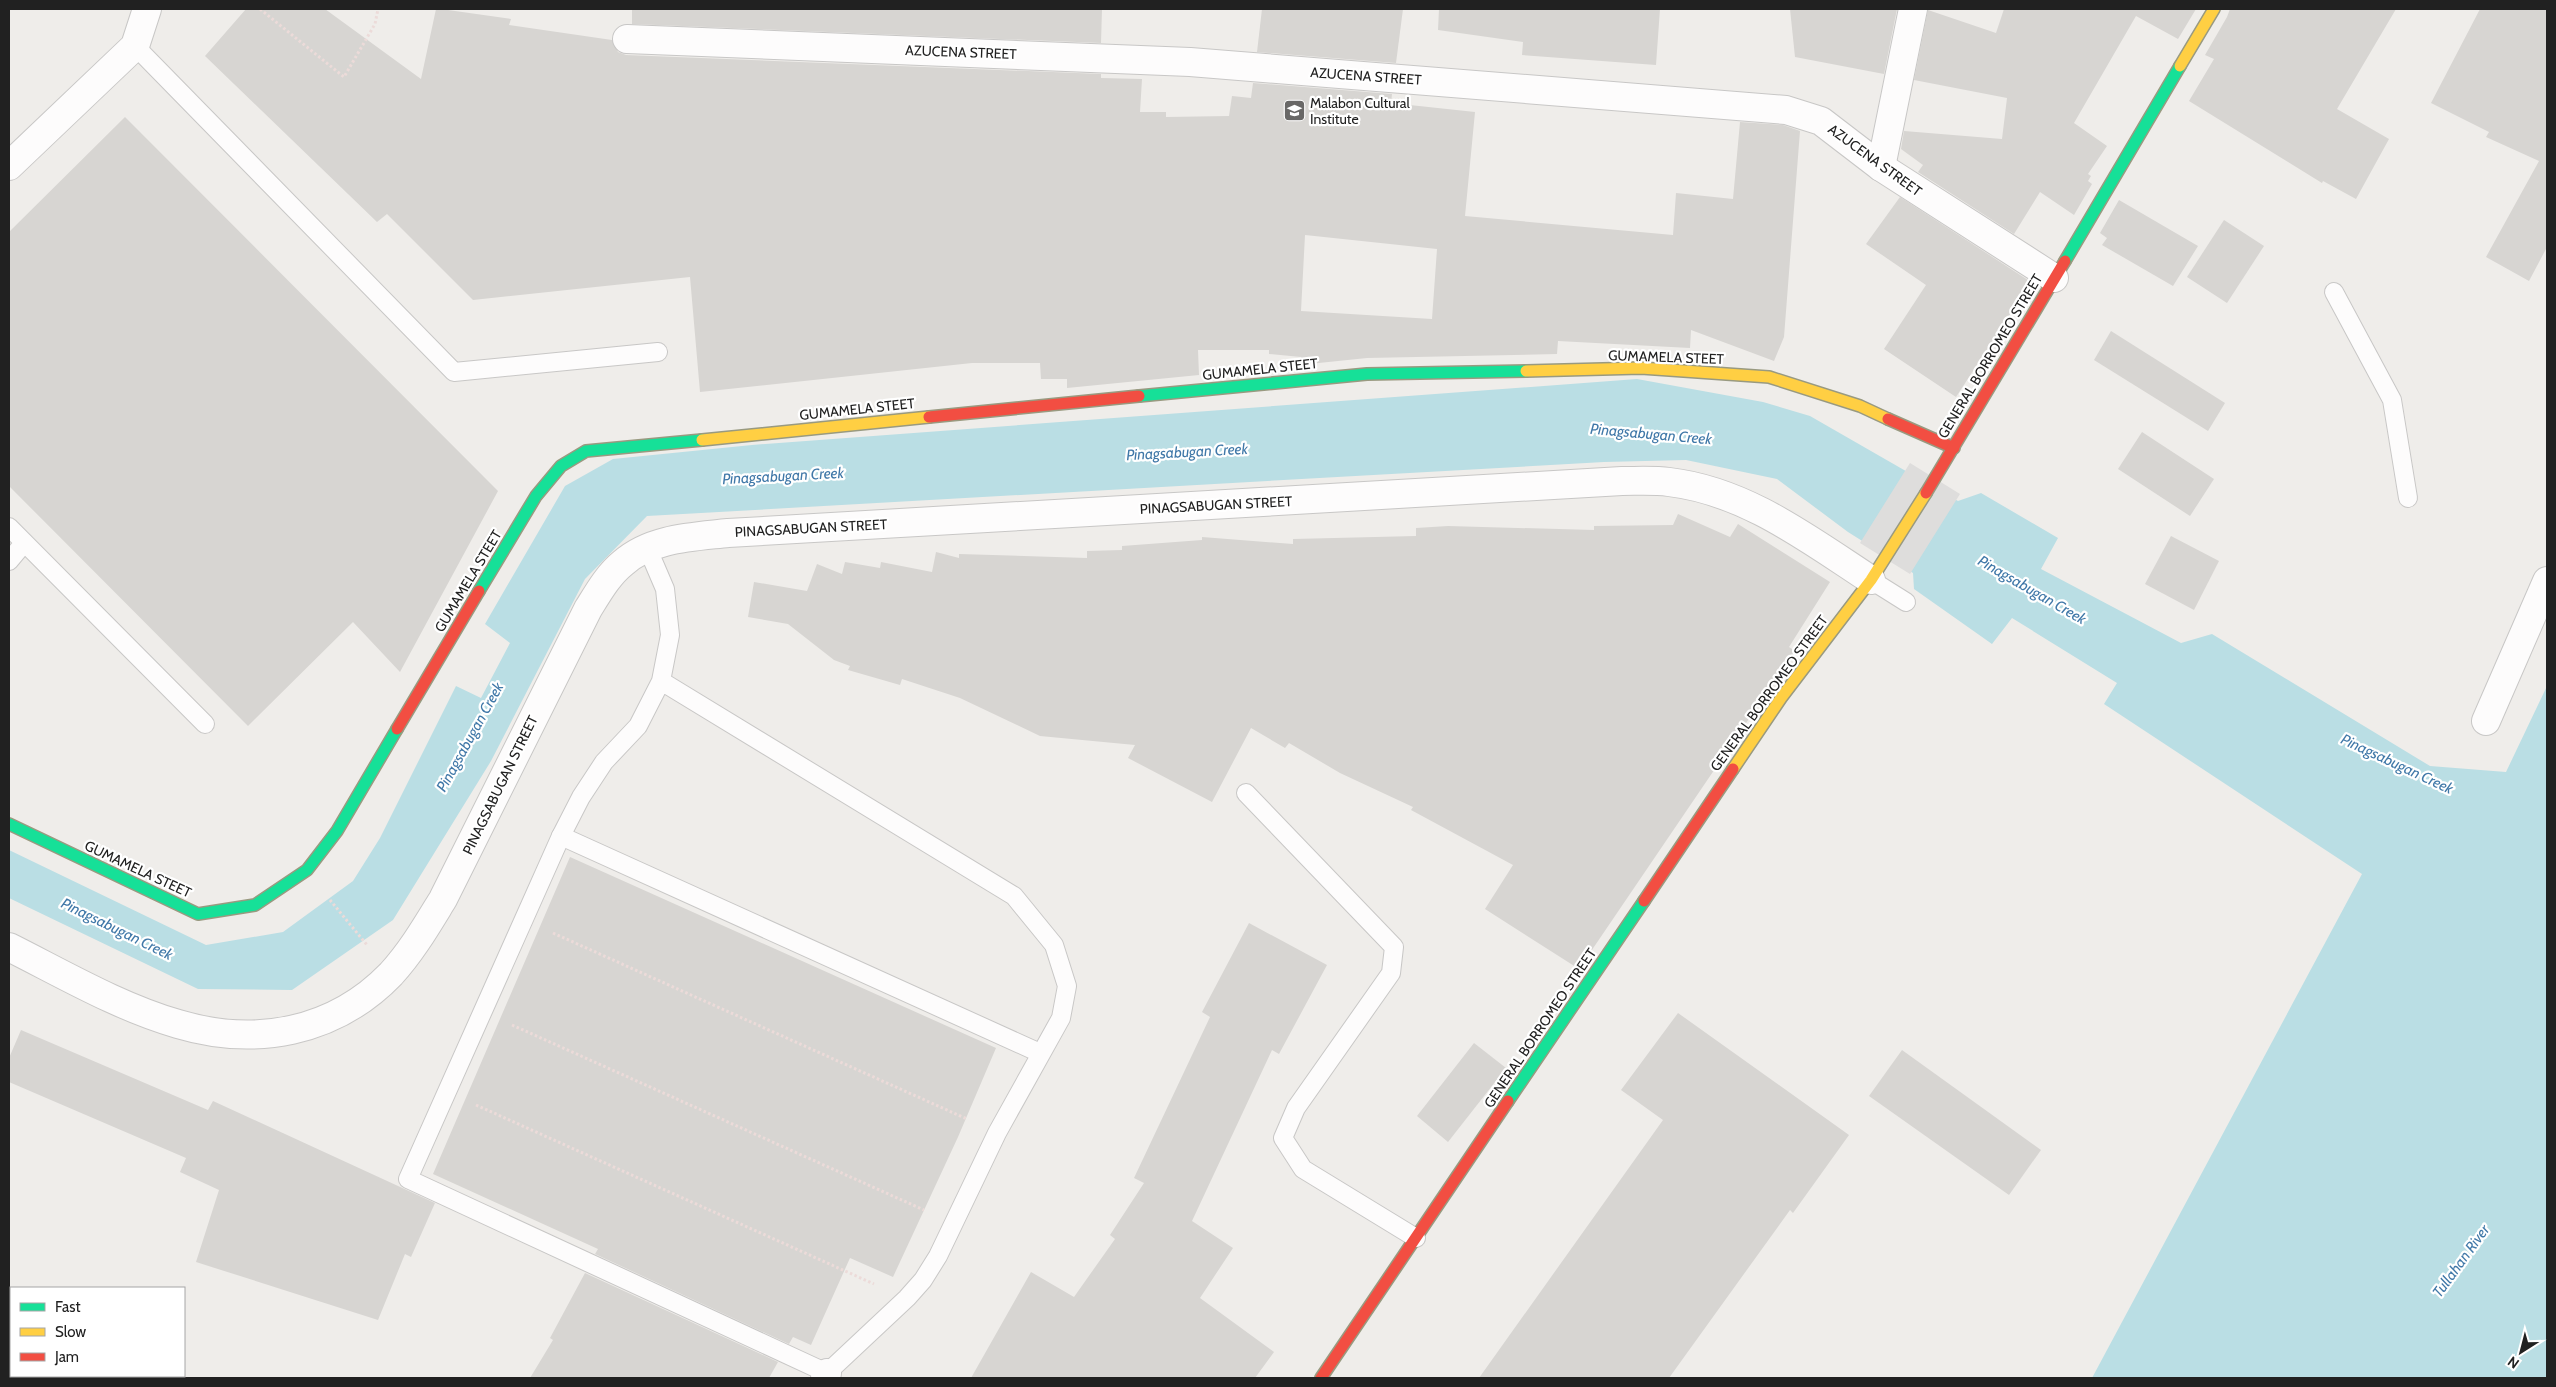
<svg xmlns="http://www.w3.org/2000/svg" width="2556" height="1387" font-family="Cabin,sans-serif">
<rect width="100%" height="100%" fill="#efedea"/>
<polygon fill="#badee4" points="1637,379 1763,402 1810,416 1958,501 1981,493 2058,538 2041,569 2181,643 2212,634 2430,766 2506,772 2547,686 2547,1378 2092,1378 2362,874 2104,704 2117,683 2012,618 1992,644 1914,589 1913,573 1848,532 1777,479 1686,460 1604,462 647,516 585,579 491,761 393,920 292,990 198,989 9,898 9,850 206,945 283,932 353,881 380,838 456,686 481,698 510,643 485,624 565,486 613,459 752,445"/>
<polygon fill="#dedddc" points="1910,463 1960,494 1910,574 1860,543"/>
<g fill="#d7d5d2" fill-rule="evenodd">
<path d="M246,9H325L421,79L436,9H441L511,19L509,25L612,40L618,52L626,55L1101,74V78L1142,79L1140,112H1166V117L1229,116L1232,96L1251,98L1253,83L1392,94L1391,103L1475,112L1465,216L1673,235L1676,193L1733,199L1740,122L1783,125L1800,131L1784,337L1774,361L1691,330L1690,348L1558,341L1557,354L1367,358L1309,364H1300L1301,357L1269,354V350H1198L1199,375L1067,388V379H1041L1040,363H972L700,392L690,277L473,300L387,214L377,222L205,56ZM1305,235L1437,249L1432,319L1301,311Z"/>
<polygon points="632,9 1102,9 1101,43 632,24"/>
<polygon points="1262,9 1403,9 1396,63 1257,52"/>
<polygon points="1439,9 1660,9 1656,65 1522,55 1523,42 1438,30"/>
<polygon points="1790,9 1897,9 1884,74 1795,57"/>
<polygon points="2004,9 2196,9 2178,39 2136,16 2074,123 2107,146 2088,174 2091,176 2088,181 2092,184 2074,215 2040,192 2014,234 1918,172 1923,165 1901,149 1904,131 2002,139 2007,98 1914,80 1928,10 1996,33"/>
<polygon points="2230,9 2396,9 2337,109 2389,139 2356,199 2323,181 2322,183 2189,101 2214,59 2205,55 2227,17"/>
<polygon points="2480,9 2547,9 2547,247 2529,281 2486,257 2539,161 2486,137 2489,132 2431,103"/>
<polygon points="125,117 498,491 400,672 353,622 248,726 9,486 9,232"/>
<polygon points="1900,197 2031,282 1956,397 1884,349 1926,285 1866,244"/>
<polygon points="2119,200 2198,246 2173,286 2102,245 2107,238 2100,233"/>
<polygon points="2224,220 2264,246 2227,303 2187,277"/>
<polygon points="2111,331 2225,403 2208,431 2094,360"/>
<polygon points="2142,432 2214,479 2190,516 2118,469"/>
<polygon points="1678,514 1730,537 1738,524 1830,582 1789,647 1795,651 1579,969 1485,909 1513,865 1411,810 1413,807 1340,773 1289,743 1285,748 1251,728 1212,802 1128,758 1135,745 1040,736 960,698 902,679 900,685 848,670 850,666 834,660 788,624 748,617 754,582 807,591 817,564 842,574 845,562 880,568 881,562 932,572 936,552 959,558 959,554 1087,558 1087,551 1122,550 1122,546 1202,540 1202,537 1293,544 1293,539 1416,536 1416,528 1448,526 1594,530 1594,526 1673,525"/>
<polygon points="2171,536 2219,561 2194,610 2145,584"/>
<polygon points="570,857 996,1048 958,1137 893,1277 850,1258 811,1345 793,1337 789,1344 595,1254 598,1249 433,1174"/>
<polygon points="1249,923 1327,965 1279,1054 1272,1050 1192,1221 1233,1248 1200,1298 1274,1352 1255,1378 971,1378 1031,1272 1074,1297 1115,1239 1110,1235 1144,1183 1134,1178 1210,1017 1202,1012"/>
<polygon points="1678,1013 1849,1135 1793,1213 1790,1210 1669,1378 1479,1378 1663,1120 1621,1090"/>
<polygon points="21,1030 208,1110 213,1101 435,1203 411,1257 405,1254 378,1320 196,1262 219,1190 180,1172 186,1158 9,1082 9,1058"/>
<polygon points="1474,1043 1506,1068 1448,1142 1417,1116"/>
<polygon points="1902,1050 2041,1150 2009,1195 1869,1096"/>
<polygon points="585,1273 778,1362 769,1378 530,1378 553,1340 550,1338"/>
</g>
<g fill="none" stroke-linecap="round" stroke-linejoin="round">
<defs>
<g id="lane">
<polyline points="135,46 454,372 658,352"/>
<polyline points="2334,292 2392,400 2408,498"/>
<polyline points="9,527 205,724"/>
<polyline points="647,547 665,589 670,635 661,681 638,726 604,762 581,797 561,836 408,1179 827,1373 907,1298 923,1280 938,1256 997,1133 1061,1018 1067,986 1054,945 1014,896 661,681"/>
<polyline points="9,561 24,543"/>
<polyline points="1871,580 1906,602"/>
<polyline points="1246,793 1394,947 1391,973 1296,1108 1283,1138 1303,1169 1416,1238"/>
<polyline points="561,836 1040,1053"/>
</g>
<g id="street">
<polyline points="627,39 1190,62 1786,110 1821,121 1881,167 2054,278"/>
<polyline points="9,166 135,46 147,9"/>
<polyline points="1881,167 1913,9"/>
<polyline points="2486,721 2547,581"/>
<path d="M9,947C63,974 119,1007 178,1024C255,1047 334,1033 391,974C412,951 427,925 443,899L588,609C598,593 608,575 623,563C651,538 693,537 728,533L1622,481C1638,481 1654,480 1669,482C1746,491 1808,539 1871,580"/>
<polyline points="825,1378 827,1373"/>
</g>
<g id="fast">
<polyline points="2065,261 2180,66"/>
<polyline points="1139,396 1367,374 1526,371"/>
<polyline points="479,591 536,496 561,466 586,451 702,440"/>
<polyline points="9,824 198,914 255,905 307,870 337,831 397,729"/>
<polyline points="1508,1101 1644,901"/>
</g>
<g id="slow">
<polyline points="2180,66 2214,9"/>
<polyline points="1526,371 1641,368 1769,377 1860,406 1888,419"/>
<polyline points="702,440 929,417"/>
<polyline points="1733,769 1781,698 1871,580 1926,493"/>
</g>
<g id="jam">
<polyline points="929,417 1139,396"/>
<polyline points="1888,419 1954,448"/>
<polyline points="1926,493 2065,261"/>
<polyline points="397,729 479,591"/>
<polyline points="1644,901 1733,769"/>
<polyline points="1321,1378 1508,1101"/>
</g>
</defs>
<use href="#lane" stroke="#c8c7c6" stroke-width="20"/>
<use href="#street" stroke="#c8c7c6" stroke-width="30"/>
<use href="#fast" stroke="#999a80" stroke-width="14"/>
<use href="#slow" stroke="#999a80" stroke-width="14"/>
<use href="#jam" stroke="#999a80" stroke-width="14"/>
<g stroke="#ecdbd9" stroke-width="3" stroke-dasharray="2.5 2.5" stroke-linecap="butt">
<polyline points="260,9 344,77 375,24 378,9"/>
<polyline points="330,900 367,945"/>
<polyline points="553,933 967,1119"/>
<polyline points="512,1025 924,1210"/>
<polyline points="476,1105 874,1284"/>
</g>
<use href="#lane" stroke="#fdfcfc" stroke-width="18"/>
<use href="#street" stroke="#fdfcfc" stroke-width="28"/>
<use href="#fast" stroke="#16e098" stroke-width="11"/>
<use href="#slow" stroke="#ffcf43" stroke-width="11"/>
<use href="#jam" stroke="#f24e42" stroke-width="11"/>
</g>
<defs>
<symbol id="school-square" viewBox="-11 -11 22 22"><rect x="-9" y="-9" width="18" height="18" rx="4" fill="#696867" stroke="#fff"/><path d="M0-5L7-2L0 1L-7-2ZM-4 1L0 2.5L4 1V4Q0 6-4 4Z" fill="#fff"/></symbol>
</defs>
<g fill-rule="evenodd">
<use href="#school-square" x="1282" y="98" width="25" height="25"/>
</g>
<g text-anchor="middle" stroke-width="4.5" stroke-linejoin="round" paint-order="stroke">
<g font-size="14" fill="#212121" stroke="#fff">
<text transform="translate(961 52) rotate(2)" y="5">AZUCENA STREET</text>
<text transform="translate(1366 76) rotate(4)" y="5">AZUCENA STREET</text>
<text transform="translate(1875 160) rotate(36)" y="5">AZUCENA STREET</text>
<text transform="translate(1990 356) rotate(-59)" y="5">GENERAL BORROMEO STREET</text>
<text transform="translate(1666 357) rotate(2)" y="5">GUMAMELA STEET</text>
<text transform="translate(1260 369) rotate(-6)" y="5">GUMAMELA STEET</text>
<text transform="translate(857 409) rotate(-6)" y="5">GUMAMELA STEET</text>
<text transform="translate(1216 505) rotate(-3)" y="5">PINAGSABUGAN STREET</text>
<text transform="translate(811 528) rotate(-3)" y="5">PINAGSABUGAN STREET</text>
<text transform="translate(468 581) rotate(-59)" y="5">GUMAMELA STEET</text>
<text transform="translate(1769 693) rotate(-54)" y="5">GENERAL BORROMEO STREET</text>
<text transform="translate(500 785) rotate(-64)" y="5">PINAGSABUGAN STREET</text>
<text transform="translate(138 869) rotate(25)" y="5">GUMAMELA STEET</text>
<text transform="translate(1540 1028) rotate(-56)" y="5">GENERAL BORROMEO STREET</text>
</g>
<g font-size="14" fill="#212121" stroke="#fff" text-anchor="start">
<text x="1310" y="108">Malabon Cultural<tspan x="1310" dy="16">Institute</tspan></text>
</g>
<g font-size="15" font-style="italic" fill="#4078a8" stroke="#fff">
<text transform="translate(1651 434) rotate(5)" y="5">Pinagsabugan Creek</text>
<text transform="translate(1187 452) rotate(-3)" y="5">Pinagsabugan Creek</text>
<text transform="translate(783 476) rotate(-3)" y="5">Pinagsabugan Creek</text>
<text transform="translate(2032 590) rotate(30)" y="5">Pinagsabugan Creek</text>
<text transform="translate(470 737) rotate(-61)" y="5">Pinagsabugan Creek</text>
<text transform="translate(2397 764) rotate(25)" y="5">Pinagsabugan Creek</text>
<text transform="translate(117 929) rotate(26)" y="5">Pinagsabugan Creek</text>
<text transform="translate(2461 1261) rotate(-54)" y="5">Tullahan River</text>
</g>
</g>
<rect width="2556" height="1387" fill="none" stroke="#212121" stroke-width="20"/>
<rect x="10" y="1287" width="175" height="90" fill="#ffffff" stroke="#a6a6a6"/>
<rect x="20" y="1303" width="25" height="8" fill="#16e098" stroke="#a6a6a6"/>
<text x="55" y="1312" font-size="15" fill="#212121">Fast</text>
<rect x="20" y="1328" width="25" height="8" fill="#ffcf43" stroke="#a6a6a6"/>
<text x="55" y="1337" font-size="15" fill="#212121">Slow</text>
<rect x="20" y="1353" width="25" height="8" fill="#f24e42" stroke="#a6a6a6"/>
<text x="55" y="1362" font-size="15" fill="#212121">Jam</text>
<g transform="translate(2521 1352) rotate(216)" stroke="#ffffff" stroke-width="4" paint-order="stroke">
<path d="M0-4L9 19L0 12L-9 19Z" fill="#212121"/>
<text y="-8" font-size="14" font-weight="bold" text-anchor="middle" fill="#212121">N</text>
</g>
</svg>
